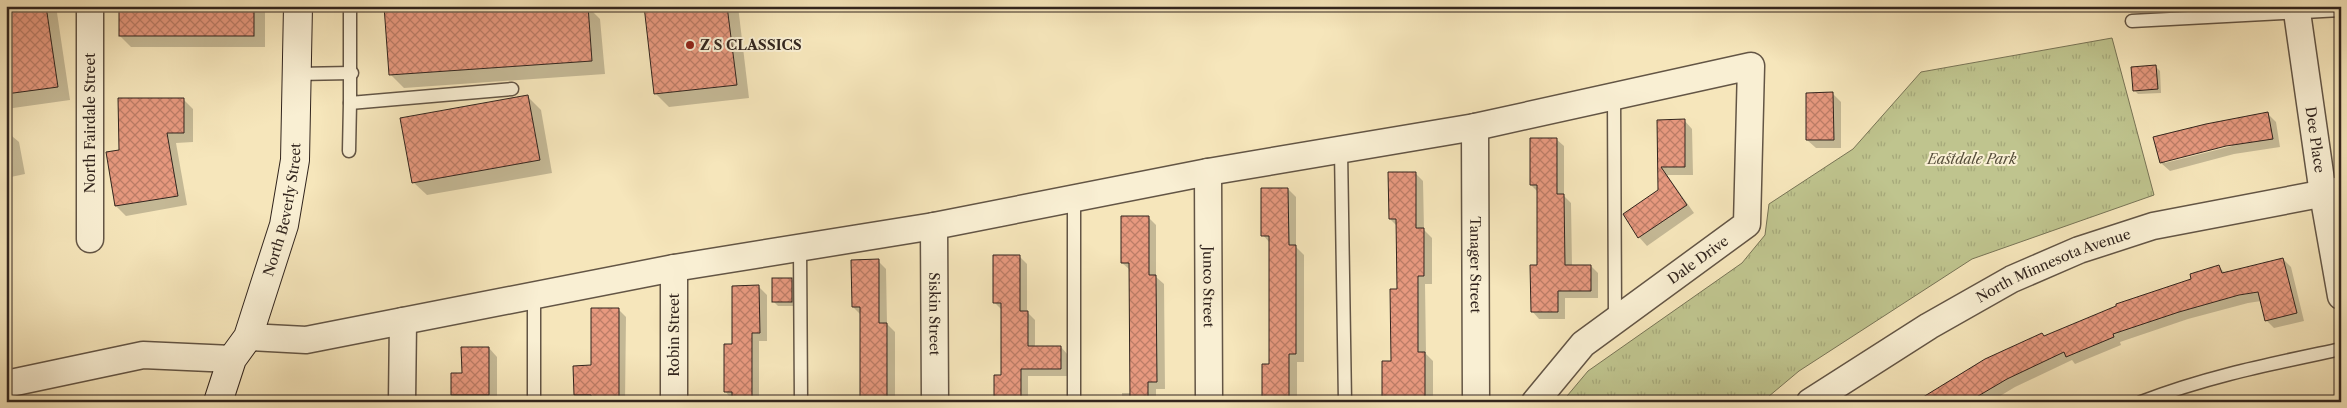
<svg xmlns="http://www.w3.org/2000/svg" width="2347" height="408" font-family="'Libre Caslon Text',serif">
<defs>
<pattern id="grass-tufts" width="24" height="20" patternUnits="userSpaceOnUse" patternTransform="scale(1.25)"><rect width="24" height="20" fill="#bfc48e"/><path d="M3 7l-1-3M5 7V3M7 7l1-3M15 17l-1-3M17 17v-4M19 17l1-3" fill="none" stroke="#a5a87a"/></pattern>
<pattern id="building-cross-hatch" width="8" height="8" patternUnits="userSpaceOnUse" patternTransform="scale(1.25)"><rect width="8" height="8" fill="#e7997f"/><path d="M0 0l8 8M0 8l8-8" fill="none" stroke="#bc7d67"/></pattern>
</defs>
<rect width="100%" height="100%" fill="#f6e6bb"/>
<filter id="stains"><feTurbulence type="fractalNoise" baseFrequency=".004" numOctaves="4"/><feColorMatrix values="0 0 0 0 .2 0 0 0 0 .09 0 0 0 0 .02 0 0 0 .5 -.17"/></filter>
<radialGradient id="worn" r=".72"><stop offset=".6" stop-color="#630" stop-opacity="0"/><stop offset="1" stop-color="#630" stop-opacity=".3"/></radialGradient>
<polygon fill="url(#grass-tufts)" stroke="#787456" points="2112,38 2154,195 1972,259 1799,371 1762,402 1562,402 1588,371 1742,263 1765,235 1769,204 1853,149 1921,72"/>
<g fill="#0003" fill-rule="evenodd">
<polygon points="6,6 56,6 70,100 6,109"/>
<polygon points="120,6 265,6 265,47 131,47 120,36"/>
<polygon points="386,6 547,6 548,9 587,6 600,19 605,74 404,88 390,74"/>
<polygon points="645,6 738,6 749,98 669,107 656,94"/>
<polygon points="2156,67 2160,71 2161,93 2138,94 2134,90"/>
<polygon points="1833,94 1841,102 1841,148 1816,148 1807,140"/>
<polygon points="527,96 541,110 552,173 427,195 413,182"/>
<polygon points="183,99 193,109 193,142 176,143 187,205 126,216 116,206 120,151"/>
<path d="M2267,113L2276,122L2280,147L2234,154L2170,171L2161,163L2155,138ZM2231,144L2232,146L2165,163V161Z"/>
<polygon points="1684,120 1692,129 1693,175 1667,175 1694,213 1647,246 1639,237 1624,215 1659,190 1659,121"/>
<polygon points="6,131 19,142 25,174 6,178"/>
<polygon points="1556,139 1564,146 1564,196 1571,203 1572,266 1591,266 1598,273 1598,298 1565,298 1565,319 1539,319 1532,311 1538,266 1538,192 1531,185"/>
<polygon points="1415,173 1423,181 1424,230 1432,238 1432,284 1425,284 1426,354 1433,361 1433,402 1387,402 1383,398 1392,362 1398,290 1398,227 1390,219"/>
<polygon points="1288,189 1296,197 1296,247 1304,255 1304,362 1297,362 1297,402 1263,402 1270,366 1270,243 1263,235"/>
<polygon points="1148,217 1156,225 1156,277 1164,284 1165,389 1156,389 1156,402 1122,402 1122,393 1131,393 1130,270 1122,263"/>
<polygon points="1019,256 1027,264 1027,312 1035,320 1035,347 1061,347 1068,355 1069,376 1028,376 1028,402 995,402 1002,377 1002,310 994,302"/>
<polygon points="2283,259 2291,267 2304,321 2274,328 2266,320 2261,301 2248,303 2188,319 2120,342 2121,345 2075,364 2072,360 2015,387 1990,402 1919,402 2044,337 2193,280 2219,267 2225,273"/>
<polygon points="878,261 886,269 887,324 895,332 895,402 861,402 861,315 853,307"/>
<polygon points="792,279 796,284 796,306 778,306 774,302"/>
<polygon points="759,287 767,295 767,341 759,341 759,402 733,402 726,392 734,346"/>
<polygon points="618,309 626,317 625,402 575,402 575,367 592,367"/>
<polygon points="489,348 497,357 497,402 459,402 452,395"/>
</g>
<g fill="url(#building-cross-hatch)" stroke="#32251e">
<polygon points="6,6 46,6 58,87 6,94"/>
<rect x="119" y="6" width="135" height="30"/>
<polygon points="384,6 536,6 536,9 588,6 592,61 389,75"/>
<polygon points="644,6 727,6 737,85 654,94"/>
<polygon points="2156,65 2158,89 2133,91 2131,67"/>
<polygon points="1833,92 1834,140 1806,140 1806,93"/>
<polygon points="528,95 540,160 412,183 400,118"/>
<polygon points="118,98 184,98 184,133 167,133 178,196 115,206 106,152 119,150"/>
<polygon points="2268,112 2273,139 2226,146 2160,163 2153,137 2206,124"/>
<polygon points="1685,119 1685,167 1661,167 1687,205 1638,238 1623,214 1658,190 1657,120"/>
<polygon points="1530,138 1557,138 1557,194 1564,194 1565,265 1591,265 1591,291 1558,291 1558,312 1531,312 1530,265 1537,265 1537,185 1530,185"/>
<polygon points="1388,172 1416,172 1416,228 1424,228 1424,276 1418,276 1418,352 1425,352 1425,399 1382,399 1382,361 1391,361 1390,289 1397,289 1396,219 1389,219"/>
<polygon points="1261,188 1288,188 1289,245 1296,245 1296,354 1289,354 1289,402 1262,402 1262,364 1269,364 1269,236 1261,236"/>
<polygon points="1121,216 1149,216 1149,275 1156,275 1157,382 1148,382 1148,402 1130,402 1129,263 1121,263"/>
<polygon points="993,255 1020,255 1020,311 1028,311 1028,346 1061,346 1061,369 1021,369 1021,402 994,402 994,375 1001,375 1001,303 993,303"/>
<polygon points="2283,258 2297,313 2265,321 2258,292 2239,295 2179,312 2113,334 2114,337 2066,357 2064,352 2007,379 1968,402 1915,402 1985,359 2042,333 2044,336 2116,306 2116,304 2191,279 2190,274 2219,265 2222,273"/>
<polygon points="879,259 879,323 887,323 887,402 860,402 860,307 852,307 851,260"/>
<rect x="772" y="278" width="20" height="24"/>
<polygon points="759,285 760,333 752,333 752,402 732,402 732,392 724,392 724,344 732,344 732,286"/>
<polygon points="591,308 619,308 619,402 591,402 591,395 574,395 573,366 591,365"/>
<polygon points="461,347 489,347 489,395 451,395 451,373 462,373"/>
</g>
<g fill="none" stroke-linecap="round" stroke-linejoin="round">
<defs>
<g id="lane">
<polyline points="350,6 350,103 512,89"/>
<polyline points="2132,21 2341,10"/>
<polyline points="296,74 352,73"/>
<polyline points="1614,96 1615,320"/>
<polyline points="1341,150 1345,402"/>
<polyline points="349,151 350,103"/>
<polyline points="1074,198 1074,402"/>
<polyline points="800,248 801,402"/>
<polyline points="534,296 534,402"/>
<path d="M2141,402C2208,376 2271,364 2341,349"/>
</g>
<g id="street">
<polyline points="90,6 90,239"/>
<path id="s1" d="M2297,12L2323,194L2341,296"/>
<path id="s2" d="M1475,127L1476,402"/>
<path id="s3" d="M1208,172L1209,402"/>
<path id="s4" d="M934,226L935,402"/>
<polyline points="248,337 306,340 674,268 934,226 1208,172 1475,127 1751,66 1747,224 1583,344 1535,402"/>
<polyline points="6,384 143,355 232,359"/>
<polyline points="402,402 403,321"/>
<polyline points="674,402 674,268"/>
<path id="s5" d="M1810,402L1929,326L2012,279L2079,250L2153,226L2341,190"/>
</g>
<g id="secondary">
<path id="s6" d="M218,402L232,359L248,337L284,225L295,160L298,6"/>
</g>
</defs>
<use href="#lane" stroke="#635545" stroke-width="15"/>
<use href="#street" stroke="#635545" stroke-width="29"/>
<use href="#secondary" stroke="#32251e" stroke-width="30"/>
<use href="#lane" stroke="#f9efd3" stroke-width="12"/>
<use href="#street" stroke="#f9efd3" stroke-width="26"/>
<use href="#secondary" stroke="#f9efd3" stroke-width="28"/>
</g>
<circle fill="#8f2418" stroke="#f9efd3" stroke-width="2" cx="690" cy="45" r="5"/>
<g text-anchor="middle" stroke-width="4" stroke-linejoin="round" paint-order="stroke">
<g font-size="14" font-weight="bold" fill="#32251e" stroke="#f9efd3" text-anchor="start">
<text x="700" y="50">Z S CLASSICS</text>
</g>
<g font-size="14" fill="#32251e" stroke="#f9efd3">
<text transform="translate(90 123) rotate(-90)" y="5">North Fairdale Street</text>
<text dy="5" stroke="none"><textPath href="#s1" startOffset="129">Dee Place</textPath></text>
<text dy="5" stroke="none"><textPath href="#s6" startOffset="205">North Beverly Street</textPath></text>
<text transform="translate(1698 260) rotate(-36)" y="5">Dale Drive</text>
<text dy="5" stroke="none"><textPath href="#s2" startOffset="138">Tanager Street</textPath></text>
<text dy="5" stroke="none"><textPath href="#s5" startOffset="280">North Minnesota Avenue</textPath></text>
<text dy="5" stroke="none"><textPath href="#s3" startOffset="115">Junco Street</textPath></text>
<text dy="5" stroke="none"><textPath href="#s4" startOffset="88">Siskin Street</textPath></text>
<text transform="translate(674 335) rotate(-90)" y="5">Robin Street</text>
</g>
<g font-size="14" font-style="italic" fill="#554d3a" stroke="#f9efd3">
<text x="1972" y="164">Eastdale Park</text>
</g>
</g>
<rect width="2347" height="408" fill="none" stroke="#f6e6bb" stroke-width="25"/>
<rect x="8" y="8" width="2332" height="393" fill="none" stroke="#32251e" stroke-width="2.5"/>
<rect x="12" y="12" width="2322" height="383" fill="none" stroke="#32251e"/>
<rect width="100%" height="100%" filter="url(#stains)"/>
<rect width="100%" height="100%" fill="url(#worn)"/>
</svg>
